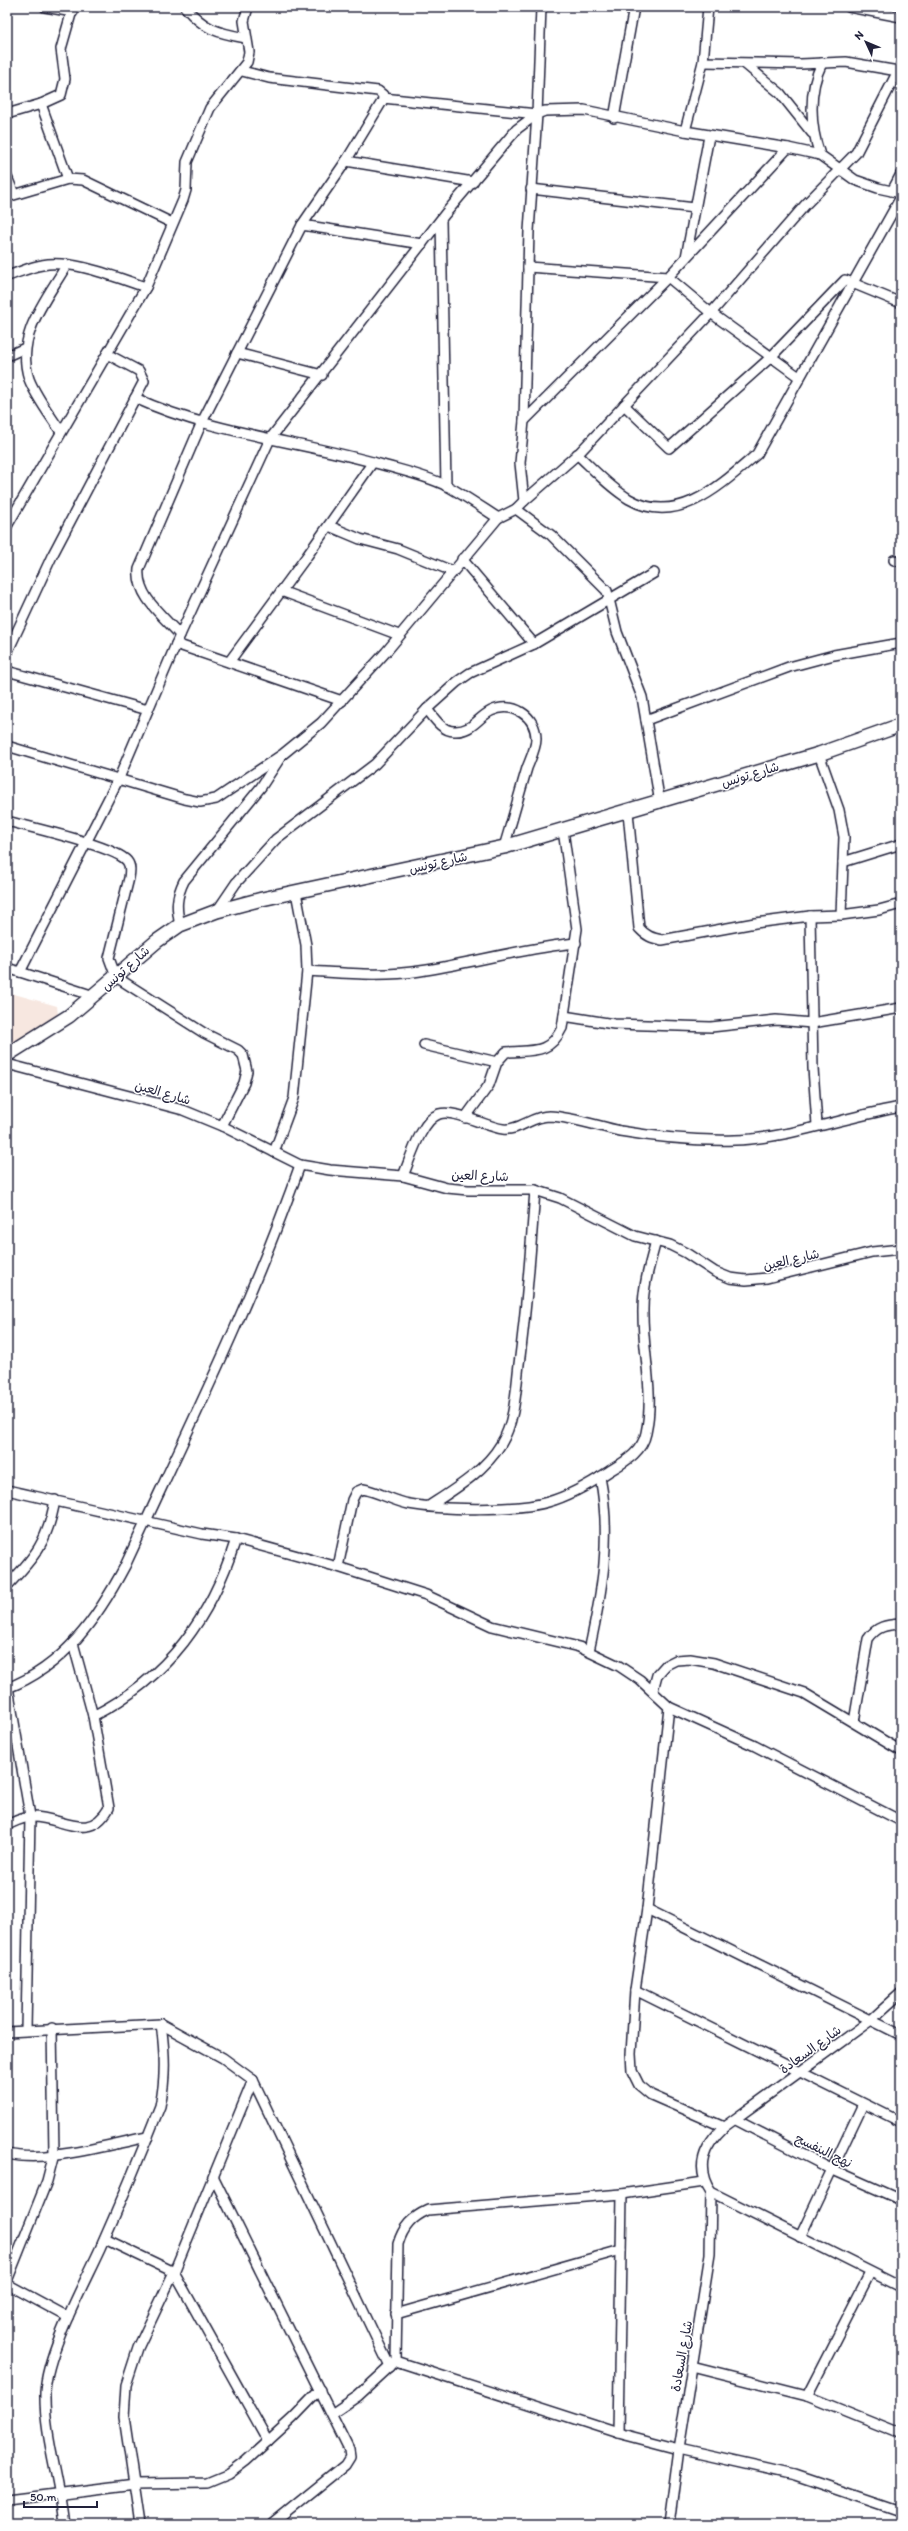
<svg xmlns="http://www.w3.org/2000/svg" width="908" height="2531" font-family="Itim,'Playpen Sans Arabic',sans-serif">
<rect width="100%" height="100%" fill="#fff"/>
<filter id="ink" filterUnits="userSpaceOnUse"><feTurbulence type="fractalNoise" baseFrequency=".025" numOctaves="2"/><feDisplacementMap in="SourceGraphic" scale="8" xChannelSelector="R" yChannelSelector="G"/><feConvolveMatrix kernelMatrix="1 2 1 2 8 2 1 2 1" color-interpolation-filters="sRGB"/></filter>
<g filter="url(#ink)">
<polygon fill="#f7e7e0" points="7,992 57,1006 58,1015 7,1048"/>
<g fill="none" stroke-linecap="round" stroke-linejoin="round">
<defs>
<g id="street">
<polyline points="45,7 73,12"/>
<path d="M185,7C204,29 217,33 246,38"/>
<polyline points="708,7 703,62 685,131 788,148"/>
<polyline points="849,7 901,17"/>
<polyline points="703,62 801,64 846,62 898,71"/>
<polyline points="745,64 780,93 812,133"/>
<polyline points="242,71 269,78 378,91 383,95 383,100 346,161 302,225"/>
<polyline points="383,98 537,114 545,111 584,110 685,131"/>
<polyline points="41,104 68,179"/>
<polyline points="7,114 41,104 61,95 65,79 61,49 73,7"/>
<polyline points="614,118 634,7"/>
<path d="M820,155C810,126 808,91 822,63"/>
<polyline points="346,161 473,182"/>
<polyline points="7,177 14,194"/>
<polyline points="531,189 695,208"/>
<polyline points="892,191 901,174"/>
<polyline points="7,197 68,179 83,180 172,223"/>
<polyline points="441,220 446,486"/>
<polyline points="686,257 709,136"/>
<polyline points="528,267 668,277 711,313 799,377"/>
<path d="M7,276C18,273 30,267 42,265C73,259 117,278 146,287"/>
<polyline points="237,353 322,375"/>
<polyline points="7,356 25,348"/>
<path d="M135,398C213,434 301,441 383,465C404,471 427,476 447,486C464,495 481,507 498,518"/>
<polyline points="624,405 669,448 770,358 845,280 901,303"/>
<polyline points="524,421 668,277 788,148 820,155 855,180 878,188 901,193"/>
<path d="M61,432C50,415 36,397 29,379C15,336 46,300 66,266"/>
<path d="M577,454C593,469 609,487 629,499C678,527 721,485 757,454L901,197"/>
<polyline points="524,501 579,453 628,401 711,313 806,204 856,153 901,65"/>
<polyline points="516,509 551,535 607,591 617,632 642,697 660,803"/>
<polyline points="7,526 146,287 183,200 186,190 187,162 210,108 247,62 249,52 244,21 248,7"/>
<polyline points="329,526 360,539 398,549 452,571"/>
<polyline points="462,559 534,644"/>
<polyline points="894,560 901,562"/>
<polyline points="281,591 399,635"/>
<path d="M180,635C163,616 136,596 139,569L202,422L302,225L422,244"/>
<polyline points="176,644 342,701"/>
<polyline points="7,653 52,556 144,381 139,371 107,354"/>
<polyline points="229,662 307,556 373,462"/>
<polyline points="7,671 148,710"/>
<path d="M427,709C434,718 442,731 454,731C472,732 477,718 491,711C512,701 536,715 536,739C536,748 530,760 527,768C519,795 512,821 504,847"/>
<polyline points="646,720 789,667 834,655 901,643"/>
<polyline points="7,746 185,799 200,802 216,799 283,754 321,723 386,652 498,518 516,509 524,501 520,463 524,421 529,231 537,114"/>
<polyline points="819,754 839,810 844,837 841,915"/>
<path d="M628,812L639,928C646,936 652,938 662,940L755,923L810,916L841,915L879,910L901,904"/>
<path d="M7,821C29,827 115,846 127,861C131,866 130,872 129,878L109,958L116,977L204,1033L238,1050L243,1055L247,1071L244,1083L222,1126"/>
<polyline points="843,862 901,844"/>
<polyline points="217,911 236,883 276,839 375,764 427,709 457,682 470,673 534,644 654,573"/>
<polyline points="810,916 813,1068 817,1125"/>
<path d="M180,925C176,908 176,897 184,881L261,787L280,758"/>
<polyline points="7,968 20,972 119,778 180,635 270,439 445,214 517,129 537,114 541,7"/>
<path d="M307,971C344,973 383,977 420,971C472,963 523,948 576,943"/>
<polyline points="20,972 94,996"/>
<polyline points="564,1016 614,1024 711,1027 776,1020 812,1023 901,1008"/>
<polyline points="424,1045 497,1062"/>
<polyline points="7,1064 183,1110 222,1126 300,1165 330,1170 403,1176 447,1188 468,1190 535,1190 560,1198 635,1236 670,1245 686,1253 715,1272 730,1278 746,1280 767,1278 872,1252 901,1249"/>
<path d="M465,1118L489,1085L497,1062L506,1052C532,1050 549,1055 562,1028L577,929L563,830"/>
<polyline points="274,1152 294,1098 307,971 306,945 296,892"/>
<path d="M403,1176C410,1160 421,1120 439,1114C455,1109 486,1127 503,1129C519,1131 532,1116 549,1116C573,1117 597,1126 620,1131C655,1137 700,1141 735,1140C786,1139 849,1116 901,1107"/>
<polyline points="7,1490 202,1534 236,1539 338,1567 426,1595 492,1626 579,1647 619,1666 640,1680 669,1707 755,1746 901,1821"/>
<path d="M429,1506C455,1489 485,1471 501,1444C515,1422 516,1389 519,1364C527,1306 531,1248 535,1190"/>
<path d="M338,1567L352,1500L356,1492L363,1489C379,1492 393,1501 409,1504C441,1510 518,1511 548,1502C569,1496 590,1484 608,1472C624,1462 642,1453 646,1433C655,1391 642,1351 643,1309C643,1286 650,1263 656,1241"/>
<path d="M7,1586C35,1557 48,1541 55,1500"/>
<path d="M589,1651C602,1592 612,1538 600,1477"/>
<polyline points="8,1687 30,1816 26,2030"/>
<path d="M7,1688C64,1667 98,1617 125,1566C186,1434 252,1302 300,1165"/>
<polyline points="653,1690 657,1675 666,1665 676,1660 690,1659 714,1663 804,1693 901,1751"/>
<polyline points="669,1707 647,1909 635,1990 631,2054 632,2071 639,2085 651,2095 724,2127"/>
<path d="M93,1716C169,1677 211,1618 236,1539"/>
<path d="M854,1722L868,1639C877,1626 886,1625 901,1624"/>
<path d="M7,1825C14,1822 23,1817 31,1817C62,1816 88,1844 109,1808L93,1716L73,1643"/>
<polyline points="647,1909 901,2035"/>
<polyline points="635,1990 901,2122"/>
<path d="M901,1993L871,2020L724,2127C704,2146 694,2167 711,2192L901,2287"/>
<polyline points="7,2032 161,2024 223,2058 253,2080 390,2367"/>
<polyline points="736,2120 833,2170 901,2200"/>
<path d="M7,2154C49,2163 105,2145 148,2137"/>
<polyline points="214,2178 349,2450 350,2457 345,2465 272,2524"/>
<polyline points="800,2237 863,2104"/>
<polyline points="105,2239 174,2272 268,2441"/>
<polyline points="7,2281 47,2181 54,2154 52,2028"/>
<polyline points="7,2284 68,2317"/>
<polyline points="396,2314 621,2250"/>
<polyline points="396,2361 618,2433 679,2449 795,2475 901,2511"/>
<polyline points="692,2367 807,2396 901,2434"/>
<polyline points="807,2396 870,2273"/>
<path d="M333,2413L358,2396L396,2361L398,2244C403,2227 412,2217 428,2210L622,2194L704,2182"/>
<polyline points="618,2433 622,2194"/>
<polyline points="7,2500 135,2484 207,2483 229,2474 246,2461 293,2418 320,2390"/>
<path d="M64,2524C60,2480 44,2436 45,2392C47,2352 83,2286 100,2249C121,2202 141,2154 160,2106C166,2077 165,2053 161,2024"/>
<polyline points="140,2524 124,2417 126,2385 138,2348 174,2272 253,2080"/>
<polyline points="669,2524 679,2449 710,2254 711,2192"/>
</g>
<polyline id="secondary" points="7,1055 69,1016 157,941 180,925 217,911 262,899 504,847 819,754 901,725"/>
</defs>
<use href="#street" stroke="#22223b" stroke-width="12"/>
<use href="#secondary" stroke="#22223b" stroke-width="16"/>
<use href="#street" stroke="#fff" stroke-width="9"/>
<use href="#secondary" stroke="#fff" stroke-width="13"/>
</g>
</g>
<g text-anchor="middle" stroke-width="3" stroke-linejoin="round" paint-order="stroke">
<g font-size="13" fill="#22223b" stroke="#fff">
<text transform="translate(750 774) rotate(-17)" y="5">شارع تونس</text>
<text transform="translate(438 862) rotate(-13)" y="5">شارع تونس</text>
<text transform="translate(125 968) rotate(-42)" y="5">شارع تونس</text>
<text transform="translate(163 1092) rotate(16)" y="5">شارع العين</text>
<text transform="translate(480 1175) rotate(2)" y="5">شارع العين</text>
<text transform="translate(791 1259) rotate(-13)" y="5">شارع العين</text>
<text transform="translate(810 2049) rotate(-36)" y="5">شارع السعادة</text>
<text transform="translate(824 2150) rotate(26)" y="5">نهج البنفسج</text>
<text transform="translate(681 2356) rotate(-80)" y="5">شارع السعادة</text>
</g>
</g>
<rect width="908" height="2531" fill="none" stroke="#fff" stroke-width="24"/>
<rect x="12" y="12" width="884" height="2507" fill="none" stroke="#22223b" stroke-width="1.5" filter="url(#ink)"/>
<g transform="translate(866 42) rotate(314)" stroke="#ffffff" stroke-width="3" paint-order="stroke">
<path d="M0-3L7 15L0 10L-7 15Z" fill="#22223b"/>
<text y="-6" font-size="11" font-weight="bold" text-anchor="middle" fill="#22223b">N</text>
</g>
<path d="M24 2501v6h73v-6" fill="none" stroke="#22223b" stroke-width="2"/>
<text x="30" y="2501" font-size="12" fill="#22223b" stroke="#ffffff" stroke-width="3" paint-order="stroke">50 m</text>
</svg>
